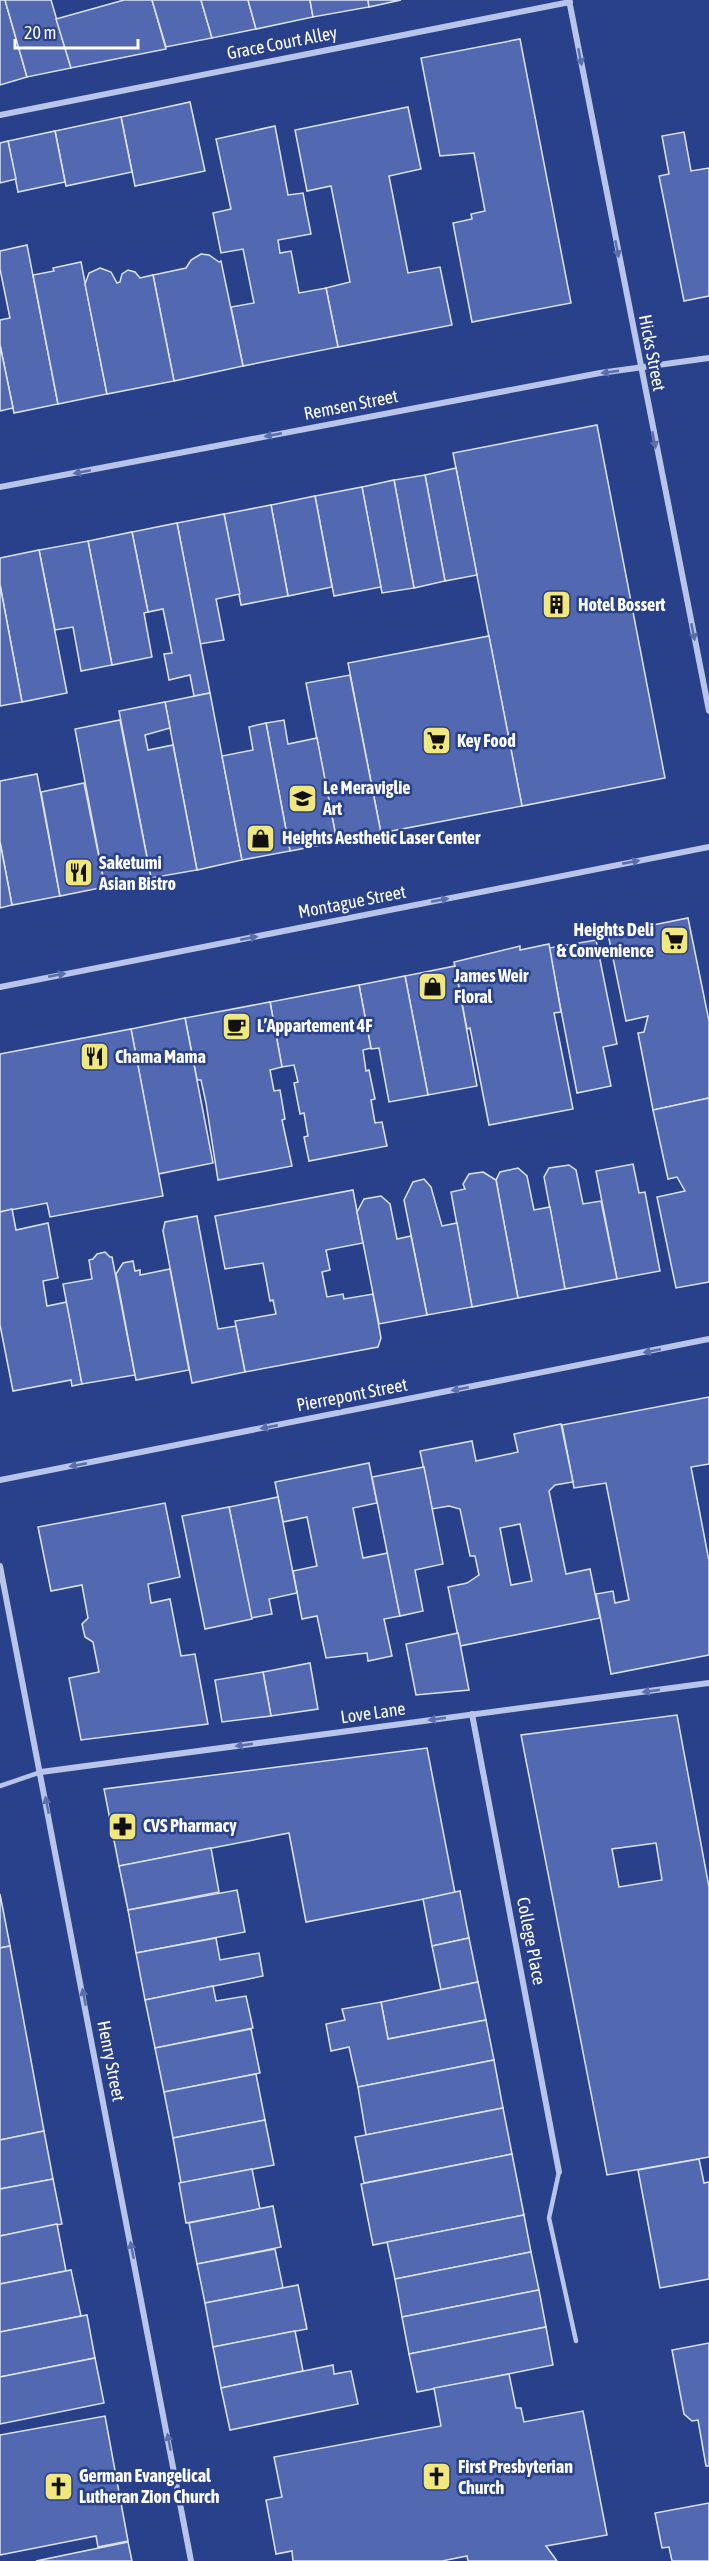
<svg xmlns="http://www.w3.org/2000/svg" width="709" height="2561" font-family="'Asap Condensed',sans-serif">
<rect width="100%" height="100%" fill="#29408b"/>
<g fill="#5269b2" stroke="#dce3f7" stroke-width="1.5" fill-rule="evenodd">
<polygon points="0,0 5,0 27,77 0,85"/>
<polygon points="5,0 51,0 71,68 27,77"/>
<polygon points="124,0 152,0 166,49 71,68 56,19"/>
<polygon points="152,0 201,0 212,38 166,47"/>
<polygon points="201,0 248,0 256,29 212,38"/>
<polygon points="248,0 310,0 313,17 256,29"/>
<polygon points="310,0 368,0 369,7 313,17"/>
<polygon points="368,0 401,0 369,7"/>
<polygon points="520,39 571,303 472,322 453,223 472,219 471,214 485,211 474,153 440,156 421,58"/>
<polygon points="190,102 205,171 135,186 121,117"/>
<polygon points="408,107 421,169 389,176 408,273 440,267 452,325 338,347 326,288 350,282 331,186 307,191 295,130"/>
<polygon points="121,117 132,172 66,186 55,131"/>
<polygon points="275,126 288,195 303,193 311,234 278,240 280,253 291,251 299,293 326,288 338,347 243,366 231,307 254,303 243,249 221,253 213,213 231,209 216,139"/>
<polygon points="55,131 65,182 18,192 8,141"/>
<polygon points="684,132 691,171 709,168 709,296 684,301 659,176 669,174 662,136"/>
<polygon points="8,141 16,179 0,183 0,143"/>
<polygon points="27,245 58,404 14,413 0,345 0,320 10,318 0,269 0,251"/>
<polygon points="201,254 209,255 219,262 221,261 243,366 174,381 153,275 186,268 191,260"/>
<polygon points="81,262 107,394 58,404 33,275 54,271 53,268"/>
<polygon points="100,268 111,272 117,283 120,282 122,274 128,270 135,272 140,278 153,275 174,381 107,394 85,284 89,273"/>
<polygon points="0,345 13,408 0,411"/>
<polygon points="597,425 665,778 522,806 453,453"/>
<polygon points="456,468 477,575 445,581 425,475"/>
<polygon points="425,475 445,581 414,588 394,480"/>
<polygon points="394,480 414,588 382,593 362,487"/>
<polygon points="362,487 381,587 334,596 315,496"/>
<polygon points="315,496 332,587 288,596 271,505"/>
<polygon points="271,505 288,596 241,605 224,514"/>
<polygon points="224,514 240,594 216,599 224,640 200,644 177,523"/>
<polygon points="177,523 210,693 194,696 190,675 169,680 164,654 172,653 163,609 148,612 132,532"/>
<polygon points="132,532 148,612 144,613 152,657 112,665 88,541"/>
<polygon points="88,541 112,665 81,671 73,627 55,630 39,550"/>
<polygon points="39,550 67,693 22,702 0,585 0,558"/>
<polygon points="0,585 22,702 0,706"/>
<polygon points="489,636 522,806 381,833 348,663"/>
<polygon points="350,675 381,833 337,842 306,683"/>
<polygon points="210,693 242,860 197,870 165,702"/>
<polygon points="165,702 170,728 145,735 148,750 173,745 197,870 151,878 119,711"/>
<polygon points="120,720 151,878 105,887 75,729"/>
<polygon points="284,720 288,744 317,738 337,842 290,851 266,723"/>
<polygon points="266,723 290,851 242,860 222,756 253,750 249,727"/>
<polygon points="37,774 60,896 12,905 0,842 0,781"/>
<polygon points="84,783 105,887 60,896 41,792"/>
<polygon points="0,842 12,905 0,908"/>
<polygon points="688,918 709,1021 709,1098 653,1110 638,1033 644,1032 648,1016 626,1021 608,934"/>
<polygon points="596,940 617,1044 603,1047 611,1086 577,1093 549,948"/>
<polygon points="549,944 561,1012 554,1013 573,1109 489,1125 470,1028 467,1029 454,962 520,946 520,950"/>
<polygon points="455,966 477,1086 428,1095 405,976"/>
<polygon points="405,976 428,1095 389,1102 379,1048 371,1049 359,985"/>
<polygon points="359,985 371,1048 363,1050 366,1071 369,1070 375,1099 371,1100 375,1123 382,1122 387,1146 309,1161 304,1137 308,1136 304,1113 300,1114 294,1083 298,1082 294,1065 282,1067 270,1002"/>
<polygon points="270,1002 282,1067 270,1070 274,1091 280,1090 285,1119 282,1120 292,1166 218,1180 206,1103 201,1080 197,1080 185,1018"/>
<polygon points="185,1018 213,1163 158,1174 131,1029"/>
<polygon points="131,1029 163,1196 50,1217 47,1203 0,1212 0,1054"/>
<polygon points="709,1098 709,1282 676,1288 657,1197 685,1191 677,1177 668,1179 653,1110"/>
<polygon points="633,1164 639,1193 645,1192 660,1271 617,1279 596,1171"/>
<polygon points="569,1165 576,1170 583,1204 601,1201 617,1279 565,1289 544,1177 549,1168"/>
<polygon points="518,1168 527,1176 534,1210 550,1207 565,1289 518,1298 496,1180 500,1172"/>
<polygon points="483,1172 496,1180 518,1298 472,1307 451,1192 465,1189 463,1184 469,1174"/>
<polygon points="424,1179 431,1187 442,1226 457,1223 472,1307 427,1315 404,1200 413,1182"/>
<polygon points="353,1190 363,1243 326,1250 330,1270 322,1272 327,1297 343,1294 344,1299 373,1294 381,1338 378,1347 245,1372 235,1321 276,1314 273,1300 270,1301 263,1263 225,1269 215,1216"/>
<polygon points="381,1196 390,1204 397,1239 411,1236 427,1315 379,1324 357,1212 364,1199"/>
<polygon points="12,1209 16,1230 48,1223 58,1278 43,1281 47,1306 67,1302 82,1384 72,1386 71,1380 13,1391 0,1325 0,1212"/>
<polygon points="197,1216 218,1329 236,1326 245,1372 192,1383 163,1231 165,1222"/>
<polygon points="105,1252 110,1257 112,1257 135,1375 82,1384 63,1284 92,1279 89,1260 93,1259 97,1254"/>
<polygon points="133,1261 135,1271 140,1270 140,1275 170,1269 189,1370 136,1380 116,1274 123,1263"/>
<polygon points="709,1397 709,1464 691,1467 709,1561 709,1655 611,1674 596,1594 613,1591 615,1603 629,1600 606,1483 574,1488 562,1425"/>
<path d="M561,1424L573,1482L555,1485L549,1491L566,1574L590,1569L600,1618L460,1646L448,1587L467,1583L479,1575L475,1556H470L460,1509L449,1506L432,1509L420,1451L472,1441L476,1461L518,1452L514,1434ZM520,1524L532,1581L511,1585L500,1528Z"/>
<polygon points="369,1463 377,1503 353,1508 363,1558 388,1553 400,1616 384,1619 392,1656 368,1661 367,1653 326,1658 317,1616 302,1619 293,1571 317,1566 307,1517 283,1522 275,1482"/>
<polygon points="424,1467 443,1564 415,1570 423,1611 400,1616 372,1477"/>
<polygon points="278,1497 297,1593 269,1599 272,1614 251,1618 229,1507"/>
<polygon points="165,1503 180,1577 148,1584 151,1603 170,1599 181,1656 195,1654 208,1724 81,1740 69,1678 99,1672 93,1642 85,1637 82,1624 88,1618 82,1585 51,1591 38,1527"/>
<polygon points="229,1507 252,1619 205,1629 182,1516"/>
<polygon points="458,1633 469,1690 416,1695 406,1644"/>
<polygon points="310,1663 318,1709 271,1716 263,1672"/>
<polygon points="263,1672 271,1716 222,1722 215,1680"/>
<path d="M677,1715L709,1887V2157L607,2175L521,1735ZM656,1843L662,1880L619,1887L612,1849Z"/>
<polygon points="427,1748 455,1893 306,1922 289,1833 119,1866 104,1789"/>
<polygon points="211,1848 219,1892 128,1910 119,1866"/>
<polygon points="237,1890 245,1932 136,1953 128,1910"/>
<polygon points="460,1891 469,1938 432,1946 423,1899"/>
<polygon points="0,1894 10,1946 0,1948"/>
<polygon points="216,1938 220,1960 259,1953 263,1976 145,2000 136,1953"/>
<polygon points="469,1938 478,1982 441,1990 432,1946"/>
<polygon points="10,1946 44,2131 0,2140 0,1948"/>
<polygon points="478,1982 486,2020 388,2039 381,2002"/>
<polygon points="213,1986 216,2001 246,1996 253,2028 155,2048 145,2000"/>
<polygon points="381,2002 388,2039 486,2020 494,2060 358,2087 349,2047 331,2051 326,2024 345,2020 342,2009"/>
<polygon points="251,2029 260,2073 164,2092 155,2048"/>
<polygon points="494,2060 503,2108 366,2135 358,2087"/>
<polygon points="256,2074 265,2120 173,2138 164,2092"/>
<polygon points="503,2108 512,2154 364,2183 355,2137"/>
<polygon points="265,2120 274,2165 181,2183 173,2138"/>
<polygon points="44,2131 53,2179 0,2189 0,2140"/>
<polygon points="512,2154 524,2215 373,2245 361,2184"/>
<polygon points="699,2159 704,2183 709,2182 709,2279 660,2288 638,2170"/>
<polygon points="252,2169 260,2209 186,2223 179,2183"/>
<polygon points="53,2179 62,2224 0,2236 0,2189"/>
<polygon points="273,2206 281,2247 197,2264 189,2223"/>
<polygon points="524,2215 531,2252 395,2279 387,2242"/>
<polygon points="57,2224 66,2271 0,2284 0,2236"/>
<polygon points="275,2249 283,2288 205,2303 197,2264"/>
<polygon points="531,2252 539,2290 402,2317 395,2279"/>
<polygon points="71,2270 81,2316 0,2332 0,2284"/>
<polygon points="298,2285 307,2329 213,2347 205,2303"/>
<polygon points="539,2290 546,2327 409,2354 402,2317"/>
<polygon points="87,2315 95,2358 0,2377 0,2332"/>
<polygon points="546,2327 553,2365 417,2392 409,2354"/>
<polygon points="295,2331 303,2371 221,2388 213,2347"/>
<polygon points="709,2343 709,2466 706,2466 698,2420 692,2421 684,2414 672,2350"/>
<polygon points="95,2358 104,2403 0,2424 0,2377"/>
<polygon points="333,2365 334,2374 351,2371 358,2404 230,2430 221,2388"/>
<polygon points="509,2374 516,2408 521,2408 524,2422 583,2411 607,2535 546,2546 557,2561 468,2561 467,2556 442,2561 293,2561 292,2551 276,2554 266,2500 282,2497 274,2457 441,2426 434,2388"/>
<polygon points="105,2416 128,2541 98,2547 96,2536 0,2555 0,2435"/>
<polygon points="709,2503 709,2561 672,2561 669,2547 662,2548 655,2513"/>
<polygon points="128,2542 132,2561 36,2561"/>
</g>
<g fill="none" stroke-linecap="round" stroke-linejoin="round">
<g stroke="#b8c4e9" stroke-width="4.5">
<polyline points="0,1786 41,1772"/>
<polyline points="559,2172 549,2218 576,2341"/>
</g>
<g stroke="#b8c4e9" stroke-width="6">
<polyline points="569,0 709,711"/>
<polyline points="0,115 570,2"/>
<polyline points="0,487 600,373 709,358"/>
<polyline points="0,987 709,847"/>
<polyline points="0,1480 709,1339"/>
<polyline points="0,1566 191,2561"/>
<polyline points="472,1714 559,2172"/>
<polyline points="41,1772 709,1683"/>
</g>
</g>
<defs><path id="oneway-solid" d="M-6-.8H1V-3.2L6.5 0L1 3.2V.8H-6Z" transform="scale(1.5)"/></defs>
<g fill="#5b6eac">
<use href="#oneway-solid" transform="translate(580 57) rotate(79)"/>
<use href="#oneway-solid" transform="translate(617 249) rotate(79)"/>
<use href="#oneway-solid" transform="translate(610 372) rotate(172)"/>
<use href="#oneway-solid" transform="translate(273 435) rotate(169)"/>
<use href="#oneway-solid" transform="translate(654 440) rotate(79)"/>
<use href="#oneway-solid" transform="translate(82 472) rotate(169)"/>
<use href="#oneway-solid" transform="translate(693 632) rotate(79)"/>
<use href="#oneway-solid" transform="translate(631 862) rotate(-11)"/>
<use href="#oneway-solid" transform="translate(440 900) rotate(-11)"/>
<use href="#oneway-solid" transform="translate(249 938) rotate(-11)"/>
<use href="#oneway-solid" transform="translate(57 975) rotate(-11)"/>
<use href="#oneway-solid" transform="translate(652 1351) rotate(169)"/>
<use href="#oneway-solid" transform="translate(460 1389) rotate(169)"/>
<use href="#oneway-solid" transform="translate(269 1427) rotate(169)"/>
<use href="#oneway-solid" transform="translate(78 1465) rotate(169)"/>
<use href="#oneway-solid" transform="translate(651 1691) rotate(172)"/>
<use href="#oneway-solid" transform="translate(437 1719) rotate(172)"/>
<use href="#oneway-solid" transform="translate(244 1745) rotate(172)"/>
<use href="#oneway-solid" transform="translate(47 1805) rotate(-101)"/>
<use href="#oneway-solid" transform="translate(84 1997) rotate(-101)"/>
<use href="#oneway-solid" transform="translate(132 2250) rotate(-101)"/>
<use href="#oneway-solid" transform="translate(169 2442) rotate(-101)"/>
</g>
<defs>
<symbol id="building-square" viewBox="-11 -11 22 22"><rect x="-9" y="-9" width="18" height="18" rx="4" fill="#f0e77f" stroke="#29408b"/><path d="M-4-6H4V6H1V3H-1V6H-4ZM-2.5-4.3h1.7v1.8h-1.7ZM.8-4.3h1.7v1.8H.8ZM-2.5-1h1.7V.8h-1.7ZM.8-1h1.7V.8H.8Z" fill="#111"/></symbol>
<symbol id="supermarket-square" viewBox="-11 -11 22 22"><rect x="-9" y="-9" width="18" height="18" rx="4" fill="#f0e77f" stroke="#29408b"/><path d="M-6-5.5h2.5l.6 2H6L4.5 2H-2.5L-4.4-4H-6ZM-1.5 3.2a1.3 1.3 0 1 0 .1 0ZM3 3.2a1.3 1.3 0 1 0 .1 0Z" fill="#111"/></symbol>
<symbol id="school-square" viewBox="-11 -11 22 22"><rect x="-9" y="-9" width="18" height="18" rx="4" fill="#f0e77f" stroke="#29408b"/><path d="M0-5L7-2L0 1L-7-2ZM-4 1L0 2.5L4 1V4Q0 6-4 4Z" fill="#111"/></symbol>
<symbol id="shop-square" viewBox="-11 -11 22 22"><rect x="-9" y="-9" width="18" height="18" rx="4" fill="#f0e77f" stroke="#29408b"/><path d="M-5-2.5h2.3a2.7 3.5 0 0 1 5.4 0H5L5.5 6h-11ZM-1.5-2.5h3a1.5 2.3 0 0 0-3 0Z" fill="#111"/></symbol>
<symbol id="restaurant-square" viewBox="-11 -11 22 22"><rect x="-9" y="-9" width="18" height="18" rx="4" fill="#f0e77f" stroke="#29408b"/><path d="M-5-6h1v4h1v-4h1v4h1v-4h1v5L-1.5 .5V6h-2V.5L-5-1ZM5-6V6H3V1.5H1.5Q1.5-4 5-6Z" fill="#111"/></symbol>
<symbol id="cafe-square" viewBox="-11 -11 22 22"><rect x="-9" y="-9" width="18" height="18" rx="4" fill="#f0e77f" stroke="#29408b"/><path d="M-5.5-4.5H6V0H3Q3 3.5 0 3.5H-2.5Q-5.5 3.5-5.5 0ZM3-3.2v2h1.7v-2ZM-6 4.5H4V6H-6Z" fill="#111"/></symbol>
<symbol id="pharmacy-square" viewBox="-11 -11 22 22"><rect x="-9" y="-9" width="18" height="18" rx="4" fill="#f0e77f" stroke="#29408b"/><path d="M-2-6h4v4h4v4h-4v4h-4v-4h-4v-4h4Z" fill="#111"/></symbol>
<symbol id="church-square" viewBox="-11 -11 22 22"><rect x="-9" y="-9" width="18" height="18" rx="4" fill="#f0e77f" stroke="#29408b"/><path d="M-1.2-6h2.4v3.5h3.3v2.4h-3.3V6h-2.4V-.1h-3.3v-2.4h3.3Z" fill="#111"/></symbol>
</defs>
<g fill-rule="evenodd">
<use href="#building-square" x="540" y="588" width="33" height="33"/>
<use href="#supermarket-square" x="420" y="724" width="33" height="33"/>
<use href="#school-square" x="286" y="782" width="33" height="33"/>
<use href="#shop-square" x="244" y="822" width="33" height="33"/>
<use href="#restaurant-square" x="62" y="856" width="33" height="33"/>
<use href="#supermarket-square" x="658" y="924" width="33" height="33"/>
<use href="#shop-square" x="416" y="970" width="33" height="33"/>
<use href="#cafe-square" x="220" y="1010" width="33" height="33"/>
<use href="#restaurant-square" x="78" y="1040" width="33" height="33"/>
<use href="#pharmacy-square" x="106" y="1810" width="33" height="33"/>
<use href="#church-square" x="420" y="2460" width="33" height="33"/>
<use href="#church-square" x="42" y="2470" width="33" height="33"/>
</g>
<g text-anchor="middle" stroke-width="5" stroke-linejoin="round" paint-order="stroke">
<g font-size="18" fill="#fff" stroke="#29408b">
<text transform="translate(282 43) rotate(-11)" y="6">Grace Court Alley</text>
<text transform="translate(652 353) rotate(79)" y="6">Hicks Street</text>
<text transform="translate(351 405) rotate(-11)" y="6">Remsen Street</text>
<text transform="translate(352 902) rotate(-11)" y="6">Montague Street</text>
<text transform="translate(352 1395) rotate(-11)" y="6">Pierrepont Street</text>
<text transform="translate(373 1713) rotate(-8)" y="6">Love Lane</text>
<text transform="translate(531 1941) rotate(79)" y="6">College Place</text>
<text transform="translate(111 2061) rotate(79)" y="6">Henry Street</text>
</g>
<g font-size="18" font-weight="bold" fill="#fff" stroke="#29408b" text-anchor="start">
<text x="578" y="611">Hotel Bossert</text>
<text x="457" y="747">Key Food</text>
<text x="323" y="794">Le Meraviglie<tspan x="323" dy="21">Art</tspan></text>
<text x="282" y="844">Heights Aesthetic Laser Center</text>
<text x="99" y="869">Saketumi<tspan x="99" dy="21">Asian Bistro</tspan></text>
<text x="654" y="936" text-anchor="end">Heights Deli<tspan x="654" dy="21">&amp; Convenience</tspan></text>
<text x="454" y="982">James Weir<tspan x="454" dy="21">Floral</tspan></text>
<text x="257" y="1032">L’Appartement 4F</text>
<text x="115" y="1063">Chama Mama</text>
<text x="143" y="1832">CVS Pharmacy</text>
<text x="458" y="2473">First Presbyterian<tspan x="458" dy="21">Church</tspan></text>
<text x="79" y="2482">German Evangelical<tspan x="79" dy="21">Lutheran Zion Church</tspan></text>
</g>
</g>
<path d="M15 39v9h123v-9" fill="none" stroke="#ffffff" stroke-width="3"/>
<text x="24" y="39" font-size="18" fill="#ffffff" stroke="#29408b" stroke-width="4.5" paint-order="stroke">20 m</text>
</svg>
